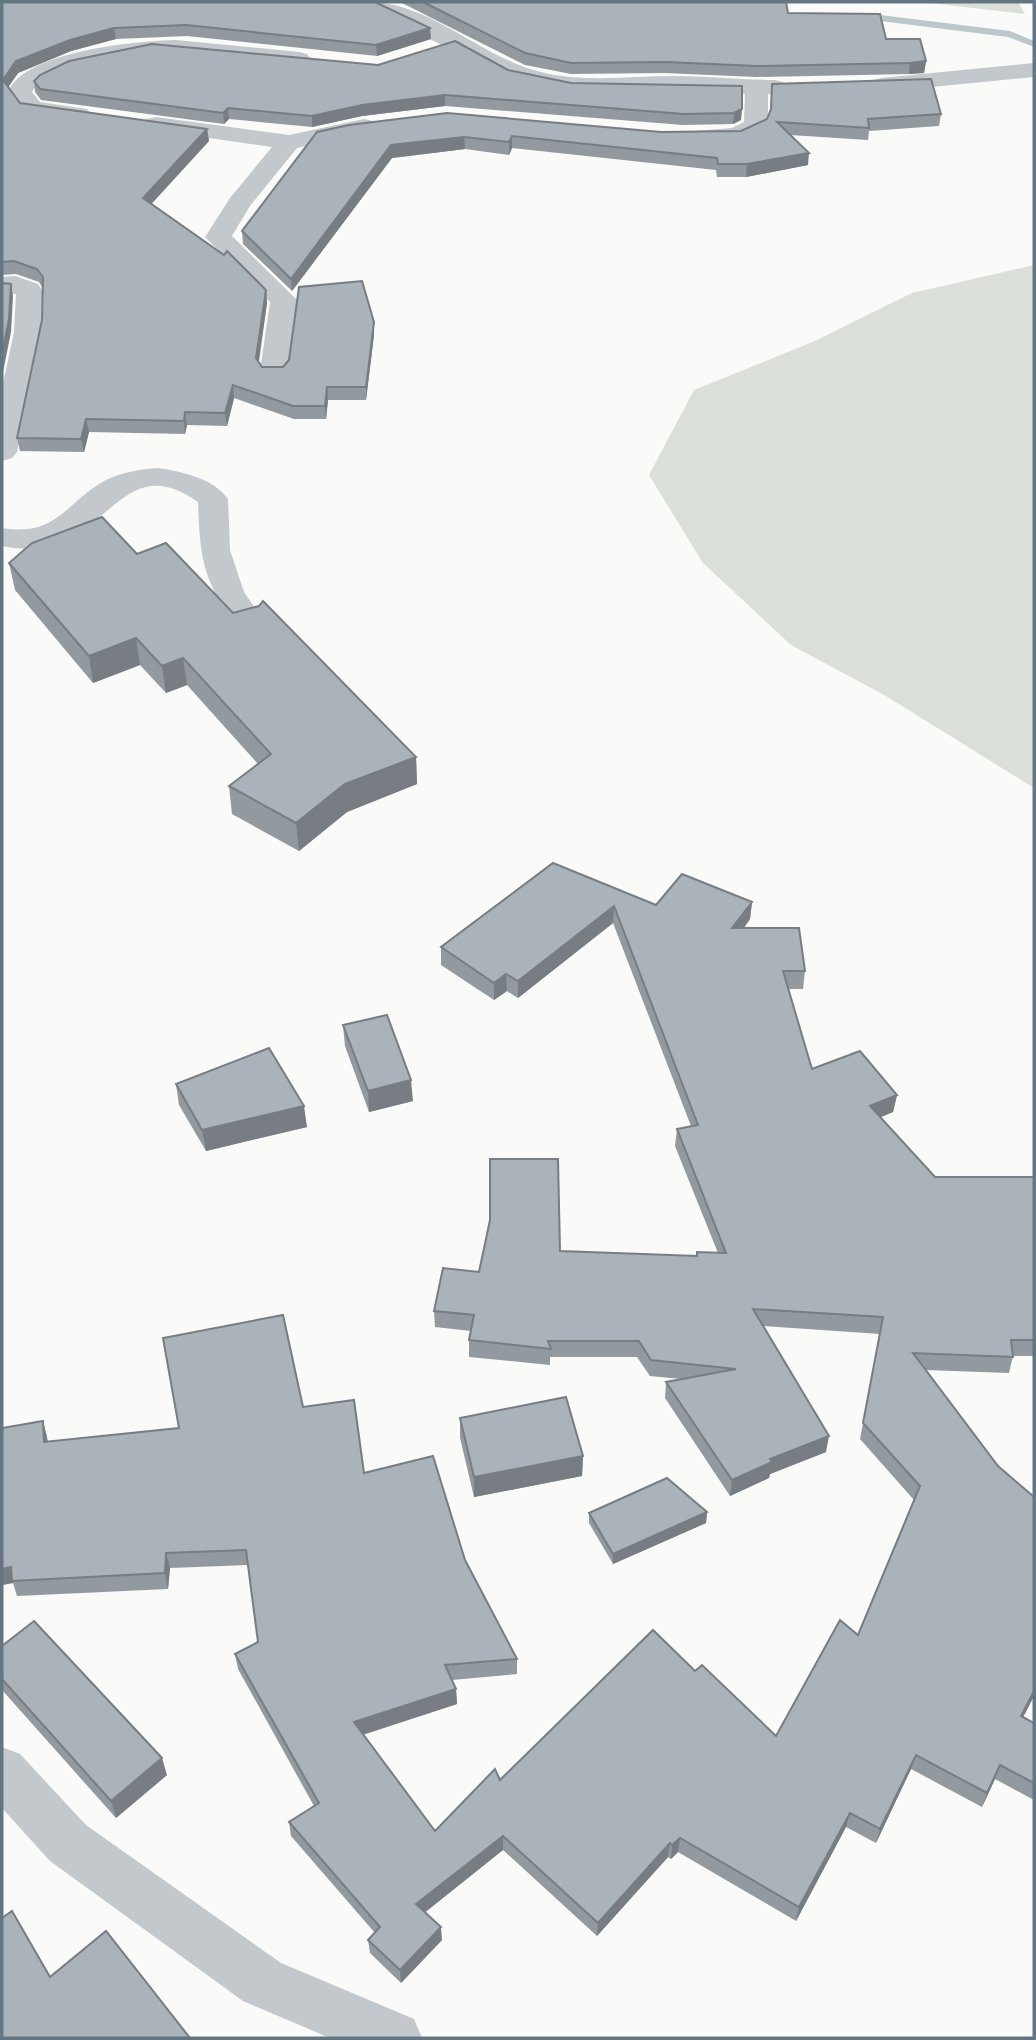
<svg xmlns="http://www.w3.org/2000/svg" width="1036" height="2040" font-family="'Source Sans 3',sans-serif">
<rect width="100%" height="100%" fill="#fafaf8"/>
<g fill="#dadfd7">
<polygon points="922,2 1018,2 1025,14"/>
<polygon points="1034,265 1034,788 886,696 791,645 703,563 649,475 694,390 815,341 912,293"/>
</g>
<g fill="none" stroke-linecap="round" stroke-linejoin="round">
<polygon fill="#bbc7cb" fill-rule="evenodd" points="880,15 1010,31 1034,41 1034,47 1008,37 880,21 862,25 857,22"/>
<g fill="#c3c8cc" fill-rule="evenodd">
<path d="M365,2C429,0 479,57 541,72C584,83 630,76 674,76C708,76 741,80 775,80L783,82L787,87L783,92L768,94V122C753,144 719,147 694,141L691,136L694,131L732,128L744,122L745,94L677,90L590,91L537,85L492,71L368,7Z"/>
<path d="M176,40L299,52L307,54L311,59L307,64L299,66C220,56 146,46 69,72C56,76 38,79 32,92L40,102L87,109L91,114L87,119L79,121L24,113L8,92C25,51 136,41 176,40Z"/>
<polygon points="1034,63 1034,77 881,92 873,90 869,85 873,80 881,78"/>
<polygon points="156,117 289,135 364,119 373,121 376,126 373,131 297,148 250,206 232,236 297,300 288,371 284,377 274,379 264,377 260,371 270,302 205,237 230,198 272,147 147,129 144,124 147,119"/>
<polygon points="15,276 38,284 42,290 42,332 17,452 12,458 2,461 2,388 14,332 16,294 2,293 2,277"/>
<path d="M158,468C183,472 213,478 228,499L230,550L244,592L266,624L261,631L250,634L239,631C204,581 200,563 198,502C137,459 118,512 71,537C50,549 25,551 2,546V528C58,537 64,503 106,480C122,472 141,469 158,468Z"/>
<polygon points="2,1747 20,1754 86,1825 281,1963 414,2019 422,2038 330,2038 243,2001 50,1861 2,1808"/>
</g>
</g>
<g fill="#929a9f">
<polygon points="2,2 431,39 377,56 187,36 116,39 71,51 18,73 8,87 20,103 207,129 209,141 151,204 266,290 267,303 259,362 262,367 283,367 374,322 374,335 366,400 328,400 326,419 294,419 234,398 227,426 187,425 185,434 89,432 84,452 20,451 17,438 42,320 42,287 39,282 16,274 2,275"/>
<polygon points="400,2 786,2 788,13 886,39 926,61 924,73 909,74 756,77 664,73 571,74 525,65"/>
<polygon points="378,65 508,70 571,83 742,86 741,120 733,124 683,125 445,106 362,116 312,127 229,119 224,124 41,100 35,92 34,81"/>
<polygon points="772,84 941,114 939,126 869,131 868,140 790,135 808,165 746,177 717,177 716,170 512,148 509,155 465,149 392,158 292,291 243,244 242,231 317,132 741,131 767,119 771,111"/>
<polygon points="137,554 233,613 416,757 417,784 347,812 299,851 232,814 229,786 258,764 187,685 166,693 140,665 93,683 15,590 9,563"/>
<polygon points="553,863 656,905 752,902 750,919 744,928 805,971 803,989 788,989 812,1069 897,1095 893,1112 880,1117 935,1177 1034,1177 1034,1356 1013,1356 1009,1373 926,1370 998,1466 1034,1497 1034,1696 1023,1717 1034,1723 1034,1800 995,1779 982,1807 911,1769 876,1843 846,1827 796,1921 678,1852 671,1859 668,1857 597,1936 503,1850 425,1912 442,1940 401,1983 370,1953 368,1940 375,1933 291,1836 289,1822 314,1806 238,1669 235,1654 258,1642 248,1565 170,1568 168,1589 17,1596 13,1583 2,1585 43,1421 48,1442 179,1428 303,1407 364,1473 465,1560 517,1659 517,1674 452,1680 456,1689 457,1704 363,1735 435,1831 500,1780 695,1671 776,1736 858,1635 914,1500 860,1439 880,1334 763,1326 826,1452 770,1474 769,1478 730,1496 665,1398 666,1382 681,1379 650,1376 637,1357 550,1357 550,1365 469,1357 469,1340 471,1331 435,1327 434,1311 479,1272 560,1251 697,1256 718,1253 675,1146 677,1129 691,1126 613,923 518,998 507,991 494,1000 441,965 441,947"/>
<polygon points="343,1025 413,1101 369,1112 345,1046"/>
<polygon points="176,1084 307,1127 206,1151 179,1105"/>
<polygon points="460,1418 583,1456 582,1476 474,1497 460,1438"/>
<polygon points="707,1512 706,1523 613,1564 589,1523 589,1513"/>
<polygon points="2,1646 167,1775 116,1818 2,1690"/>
</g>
<g fill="#777d82">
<polygon points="114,28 116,39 71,51 18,73 5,92 3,80 16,61 70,40"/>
<polygon points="430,28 431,39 377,56 376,45"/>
<polygon points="926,61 924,73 909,74 910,63"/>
<polygon points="445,95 445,106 362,116 312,127 312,116 362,105"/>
<polygon points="228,108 229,119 224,124 223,113"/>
<polygon points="742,109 741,120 733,124 734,113"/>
<polygon points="207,129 209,141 145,211 143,198"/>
<polygon points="512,136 512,148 509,155 509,142"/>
<polygon points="464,137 465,149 392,158 292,291 291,279 391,145"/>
<polygon points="809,153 808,165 746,177 747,164"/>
<polygon points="11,284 13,296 11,332 2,377 2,353"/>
<polygon points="266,290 267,303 257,371 256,358"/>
<polygon points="374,322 374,335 366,400 366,387"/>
<polygon points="233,385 234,398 227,426 225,413"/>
<polygon points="327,387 328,400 326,419 325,406"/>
<polygon points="185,412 187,425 185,434 184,421"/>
<polygon points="86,419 89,432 84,452 81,439"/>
<polygon points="136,638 140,665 93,683 89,656"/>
<polygon points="183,658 187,685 166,693 162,666"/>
<polygon points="416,757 417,784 347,812 299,851 296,823 345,784"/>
<polygon points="752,902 750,919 731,945 732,928"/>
<polygon points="614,906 613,923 518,998 518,981"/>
<polygon points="506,974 507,991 494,1000 494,983"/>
<polygon points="411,1080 413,1101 369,1112 368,1091"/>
<polygon points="897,1095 893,1112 867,1123 870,1106"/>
<polygon points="304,1106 307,1127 206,1151 202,1130"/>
<polygon points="43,1421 47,1437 49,1458 44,1442"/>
<polygon points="829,1436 826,1452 770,1474 769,1478 730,1496 732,1480 770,1459"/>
<polygon points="583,1456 582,1476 474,1497 474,1477"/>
<polygon points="707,1512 706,1523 613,1564 613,1554"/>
<polygon points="166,1553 170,1568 168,1589 165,1573"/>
<polygon points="11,1567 13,1583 2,1585 2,1569"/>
<polygon points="456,1689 457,1704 355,1737 354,1722"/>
<polygon points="1034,1691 1034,1696 1016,1731 1021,1716"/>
<polygon points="916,1755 911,1769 876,1843 880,1829"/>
<polygon points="162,1758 167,1775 116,1818 111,1801"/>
<polygon points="1000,1765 995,1779 982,1807 987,1793"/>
<polygon points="850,1813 846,1827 796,1921 799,1907"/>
<polygon points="503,1836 503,1850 418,1918 416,1904"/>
<polygon points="680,1838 678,1852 671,1859 672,1845"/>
<polygon points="670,1843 668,1857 597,1936 598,1923"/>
<polygon points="441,1927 442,1940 401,1983 400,1970"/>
</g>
<g fill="#aab3b9" stroke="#777d82" stroke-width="2">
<polygon points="2,2 375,2 430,28 376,45 186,25 114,28 70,40 16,61 3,80 20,103 207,129 143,198 224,255 227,251 266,290 256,358 262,367 283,367 289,360 299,287 362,281 374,322 366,387 327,387 325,406 293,406 233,385 225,413 185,412 184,421 86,419 81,439 17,438 42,320 43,277 37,269 14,261 2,262"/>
<polygon points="423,2 786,2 788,13 880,14 886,39 920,39 926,61 910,63 757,66 665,62 571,63 525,53"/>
<polygon points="455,41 508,70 571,83 742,86 742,109 734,113 684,114 445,95 362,105 312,116 228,108 223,113 40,89 34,81 40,75 69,61 152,44 378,65"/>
<polygon points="931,79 941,114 868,119 869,128 777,122 809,153 747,164 718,164 717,158 512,136 509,142 464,137 391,145 291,279 242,231 317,132 349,125 447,113 661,132 741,131 767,119 771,109 772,84"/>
<polygon points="2,283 11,284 9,319 2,353"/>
<polygon points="102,517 137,554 166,543 233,613 259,606 263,601 416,757 345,784 296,823 229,786 271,754 183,658 162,666 136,638 89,656 9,563 32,543"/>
<polygon points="553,863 656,905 682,874 752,902 732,928 799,928 805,971 783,971 812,1069 860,1051 897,1095 870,1106 935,1177 1034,1177 1034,1340 1011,1340 1013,1357 913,1353 998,1466 1034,1497 1034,1691 1021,1716 1034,1723 1034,1783 1000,1765 987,1793 916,1755 880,1829 850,1813 799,1907 680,1838 672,1845 670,1843 598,1923 503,1836 416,1904 441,1927 400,1970 368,1940 380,1927 289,1822 319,1803 235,1654 258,1642 246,1550 166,1553 165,1573 12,1581 11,1567 2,1569 2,1428 43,1421 44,1442 179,1428 163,1338 283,1315 303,1407 354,1400 364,1473 433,1456 465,1560 517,1659 445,1665 456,1689 354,1722 435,1831 495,1769 500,1780 653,1630 695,1671 702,1665 776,1736 840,1620 858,1635 920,1486 863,1423 883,1317 753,1309 829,1436 770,1459 772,1462 732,1480 666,1382 736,1369 651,1360 639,1341 548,1341 551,1349 469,1340 474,1315 434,1311 443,1268 479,1272 490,1220 490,1159 558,1159 560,1251 697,1256 697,1252 726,1253 677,1129 698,1125 614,906 518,981 506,974 494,983 441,947"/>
<polygon points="387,1015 411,1080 368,1091 343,1025"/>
<polygon points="269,1048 304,1106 202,1130 176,1084"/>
<polygon points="566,1397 583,1456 474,1477 460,1418"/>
<polygon points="667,1478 707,1512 613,1554 589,1513"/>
<polygon points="34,1621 162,1758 111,1801 2,1679 2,1646"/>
<polygon points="12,1911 50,1977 106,1931 190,2038 2,2038 2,1918"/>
</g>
<rect width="1036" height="2040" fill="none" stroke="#657683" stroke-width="7"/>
</svg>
